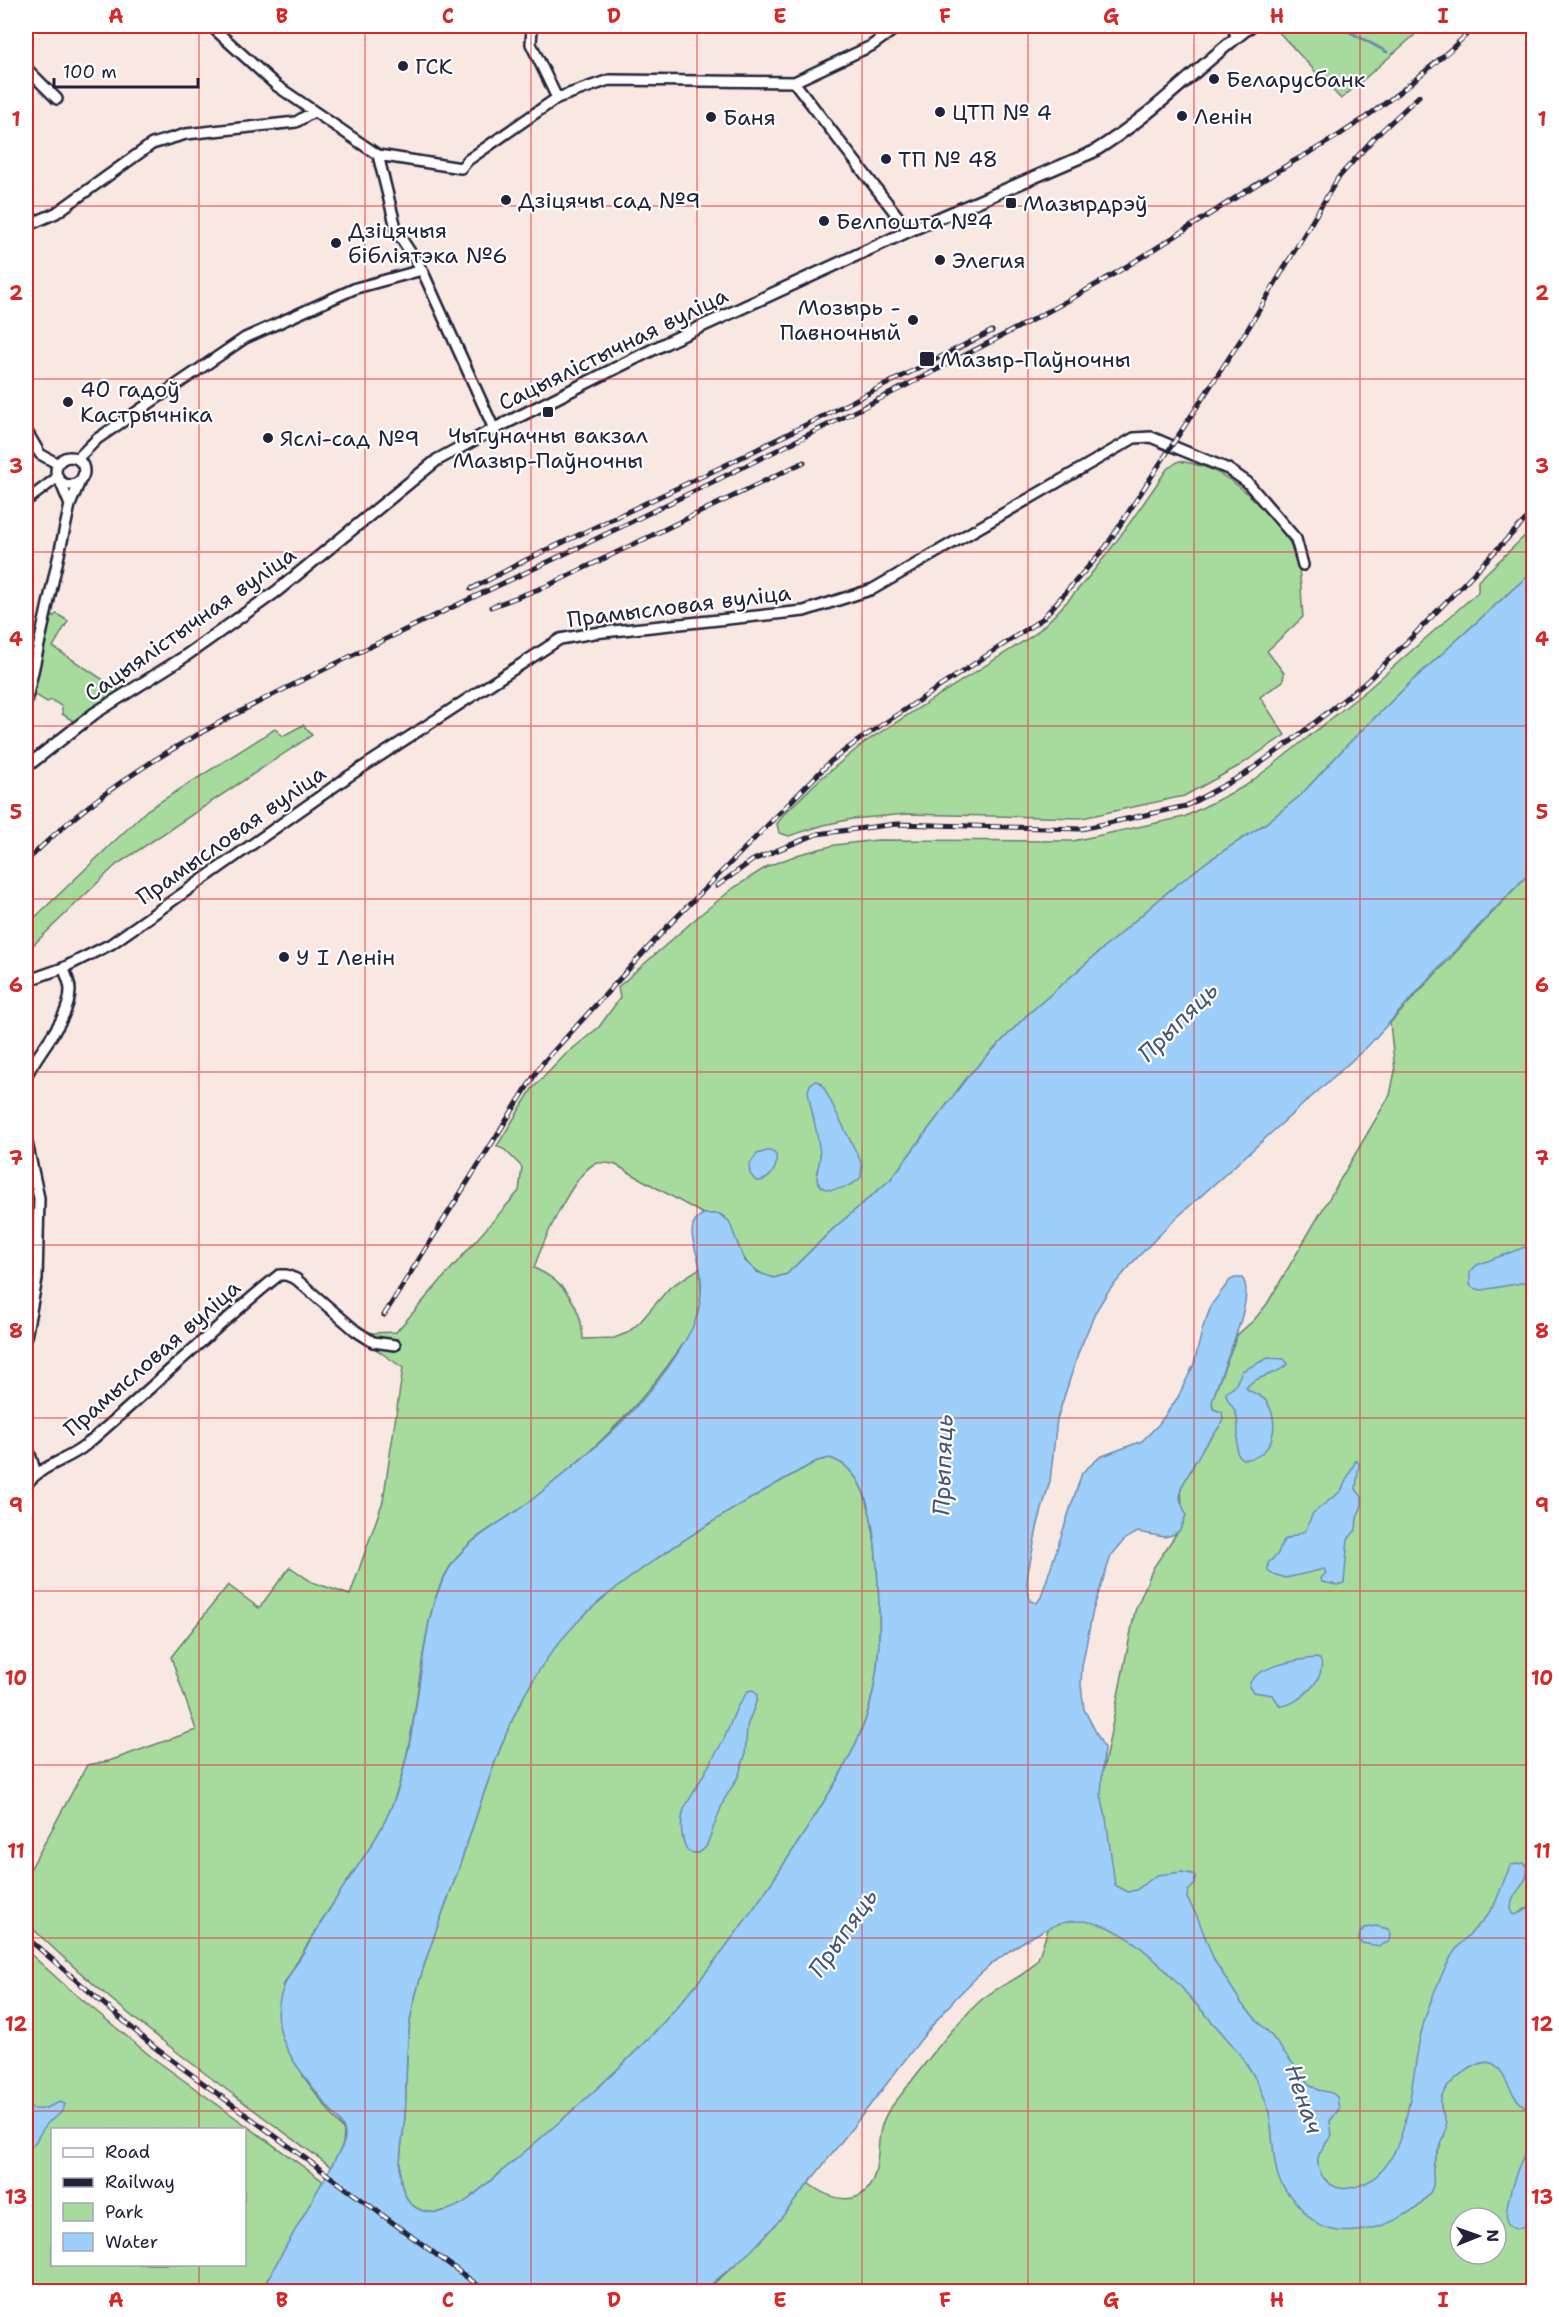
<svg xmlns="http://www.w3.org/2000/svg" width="1559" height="2317" font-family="'Shantell Sans',sans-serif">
	<rect width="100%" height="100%" fill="#f9e8e2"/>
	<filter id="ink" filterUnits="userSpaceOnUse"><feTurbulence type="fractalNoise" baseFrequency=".0167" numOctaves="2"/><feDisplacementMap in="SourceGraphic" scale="12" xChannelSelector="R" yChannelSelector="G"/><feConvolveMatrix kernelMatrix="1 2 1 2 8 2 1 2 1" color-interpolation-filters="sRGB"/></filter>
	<g filter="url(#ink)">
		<path fill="#a7db9d" stroke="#647e6c" stroke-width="1.5" fill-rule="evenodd" d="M1273,26H1425L1341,99Z
			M1179,461C1220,466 1249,491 1274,522C1283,533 1292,543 1296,557C1302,575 1301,598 1303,617L1267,651L1284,673L1283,681L1260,697L1285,735L1239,766L1184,796L1082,818L906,814L852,819L824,825L789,836L779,833L777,824L783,815L819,780L865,742L1035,634C1088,585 1127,528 1167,469Z
			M1533,528V571L1412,681L1348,744L1300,796L1265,824L1208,861L1170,890L1026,1016L969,1075L891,1179L832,1230L787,1274L774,1278L766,1276L750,1267L740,1252L725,1217L719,1214H703L616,1165C609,1163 601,1161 594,1164C572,1176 542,1244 534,1268C564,1281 582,1306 583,1339L614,1338L627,1333L640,1322L670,1287L700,1268C701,1285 702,1302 697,1318C691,1335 679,1350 669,1364C630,1418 579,1463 527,1504C504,1521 477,1533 458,1556C430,1589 427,1634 420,1675C414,1718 408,1762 393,1803C382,1832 364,1857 347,1882C325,1915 303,1951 283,1986L303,2076L344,2131L343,2145L331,2167C226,2089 119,2014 26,1922V1877L87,1765L109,1761L196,1730L171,1657L228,1585L259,1608L290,1567L312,1582L350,1595L383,1501L403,1368L357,1336L358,1328L372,1333L396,1332L519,1191L522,1167L505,1150L497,1146L532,1089L565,1055L599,1027L620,998L618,987L701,914L735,887L768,866L800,854L835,845L877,840L1073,841L1184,817L1245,786L1273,765L1367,690L1478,592V581Z
			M57,614L68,621L53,647L122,692L75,722L62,714V707L52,700L47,702L34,694L50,619Z
			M303,725L312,735L116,865L26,952V926L147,810L275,729L283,736Z
			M1533,869V2291L703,2292C746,2258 775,2226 808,2183C831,2201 865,2210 875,2173C881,2149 875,2132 889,2110C918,2074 945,2034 979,2002C997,1985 1024,1979 1038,1959L1104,1766L1135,1611L1153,1568L1183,1524L1181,1488L1221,1412L1213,1409L1212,1400L1237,1335L1254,1320L1267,1304L1390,1095L1395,1071L1390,1023ZM1460,2218H1496V2254H1460Z
			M830,1458C867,1469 873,1522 876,1555C880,1604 883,1656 870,1705C857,1753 827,1797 801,1838C756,1909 707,1977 649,2038C593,2096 531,2147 469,2199C437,2222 402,2217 400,2172C399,2152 404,2134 405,2114C407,2081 405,2048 411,2016C420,1968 440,1922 456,1876C486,1791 508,1696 571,1628C593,1604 620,1585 646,1566C701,1527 758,1493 817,1461Z
			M26,1950L68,1988L153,2058L323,2181L261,2291H26ZM52,2130H244V2264H52Z"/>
		<path fill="#9dcffa" stroke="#6c8aae" stroke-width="1.5" fill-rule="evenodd" d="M1533,571V869L1447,959L1367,1047L1173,1221L1135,1260L1107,1293L1096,1311L1079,1351L1057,1419L1050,1481L1038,1524L1028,1572L1027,1584L1030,1601L1037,1603L1041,1597L1082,1473L1100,1457L1142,1441L1159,1424L1178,1397L1194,1364L1203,1327L1212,1304L1230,1280L1235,1278H1242C1259,1296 1216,1379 1212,1403L1213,1409L1222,1412L1223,1419L1220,1426L1203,1448L1181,1488L1180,1499L1186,1515L1180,1530L1173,1535L1164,1537L1138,1532L1125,1539L1111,1556L1093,1610L1082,1666L1081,1685L1084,1709L1104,1748L1101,1795L1106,1818L1115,1885L1128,1892L1136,1890L1157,1875L1182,1872L1192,1874L1195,1876V1884L1188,1891L1187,1898L1197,1916L1214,1960L1242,2004L1270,2034L1308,2083L1318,2090L1332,2093L1337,2097L1339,2109L1330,2121L1332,2135C1327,2142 1320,2149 1318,2158C1316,2176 1332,2191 1349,2188C1413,2179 1409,2077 1422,2030C1427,2008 1436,1987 1446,1966C1457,1941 1477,1931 1491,1910C1500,1896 1503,1879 1511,1865L1524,1863L1527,1866C1531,1886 1506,1893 1512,1914L1516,1915L1533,1904V2111C1508,2103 1507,2068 1491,2063C1476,2058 1443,2085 1441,2099C1438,2110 1447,2117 1446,2128C1445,2142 1434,2154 1433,2168C1432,2177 1436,2183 1431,2191C1414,2219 1360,2239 1329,2229C1317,2226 1309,2217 1301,2208C1293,2200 1284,2190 1279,2179C1270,2155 1275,2127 1266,2102C1250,2056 1211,2023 1181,1987C1156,1959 1118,1920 1077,1921C1062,1921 1050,1927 1037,1934C966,1971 923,2038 874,2100C842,2141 810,2182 777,2223L751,2251L703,2291H261L333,2163C337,2154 346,2144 345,2134C344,2124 334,2114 328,2107C297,2066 259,2029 289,1976C306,1948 322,1921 339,1894C362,1859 387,1827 399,1786C411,1747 416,1705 422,1665C427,1632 431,1598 449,1569C468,1537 501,1524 529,1502C590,1454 655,1400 691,1330C702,1309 704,1282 698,1259C696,1250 692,1242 692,1232C692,1224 696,1218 703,1214H719L729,1221L744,1260L757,1272L774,1278L787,1274L832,1230L891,1179L969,1075L1026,1016L1170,890L1208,861L1265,824L1300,796L1348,744L1412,681ZM830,1458C867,1469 873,1522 876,1555C880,1604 883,1656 870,1705C857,1753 827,1797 801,1838C756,1908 707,1977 649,2038C593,2096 530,2147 469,2199C437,2222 402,2217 400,2172C399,2152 404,2134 405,2114C407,2081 405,2048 411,2016C420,1968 440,1922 456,1876C486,1791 508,1696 571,1629C593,1604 620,1585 646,1566C701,1527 758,1493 817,1461Z
			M814,1081L820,1082L824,1088L860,1160L862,1166L861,1177C854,1186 827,1196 819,1184C814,1176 820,1164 820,1156C819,1134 811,1113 808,1091L810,1085Z
			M767,1151H771L776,1155C778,1168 770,1182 756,1181L750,1174L749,1165L757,1154Z
			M1533,1244V1281L1482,1290L1473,1288L1470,1285V1272L1477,1265Z
			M1268,1358L1284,1359L1288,1364C1277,1376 1255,1375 1246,1388C1252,1394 1261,1394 1266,1401C1282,1422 1273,1461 1242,1459L1237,1453C1237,1440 1240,1427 1236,1414C1234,1406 1226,1401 1226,1393L1235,1386L1242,1371Z
			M1356,1460L1359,1464L1356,1489L1362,1497V1505L1357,1518L1356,1530L1348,1539L1344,1583L1337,1585L1322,1582L1321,1578L1326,1573L1324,1569L1286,1578L1270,1573L1268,1570V1563L1277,1555L1284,1540L1305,1531L1313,1513L1341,1491Z
			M1316,1658L1320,1659C1329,1678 1297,1706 1280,1706L1273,1695L1253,1692L1249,1687C1251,1667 1300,1659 1316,1658Z
			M753,1690L757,1694V1700L747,1726L745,1756L738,1777L724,1800L706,1847L699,1853H692L687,1850C680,1836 680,1823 684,1809L724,1739L737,1707L748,1691Z
			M1376,1926L1388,1929L1391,1934L1390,1941L1380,1946L1361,1943L1359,1940L1360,1933L1365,1928Z
			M60,2102L65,2104C63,2114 56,2116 49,2122C39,2131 38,2144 26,2152V2105C38,2114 48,2107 60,2102Z
			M1533,2141V2224L1515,2229L1508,2225C1501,2209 1521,2154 1533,2141Z"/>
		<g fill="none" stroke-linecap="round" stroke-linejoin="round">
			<path stroke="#6c8aae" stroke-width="3" d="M1339,26L1387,52"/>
			<g stroke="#22223b" stroke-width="14">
				<path id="minor" d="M211,26L277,86L378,155L461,168L468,160L557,98L609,80L794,82L871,46L899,26
					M532,26L531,44L557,98
					M1232,26L1237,37
					M26,68L57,99
					M794,82L909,231
					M378,155L397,232L422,270L494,429
					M26,226L56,213L152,144L186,134L296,122L313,112
					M26,430L40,454L58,464
					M56 471a14 14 0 1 1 28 0a14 14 0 1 1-28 0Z
					M77,459L97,439L245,338L356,288L422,270
					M60,481L70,505
					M26,501L58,477
					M26,703L70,505L80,481
					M26,981L63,968L111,944L349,776L560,639L594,633L804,611L873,589L1134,438L1151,437L1172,446L1228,469L1247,482L1296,539L1303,565
					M26,1077C38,1050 70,1020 70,990C70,983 66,974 63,968
					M26,1138L39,1198L37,1279L26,1337
					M26,1442L36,1473
					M26,1485C41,1465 67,1461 86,1445C151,1389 212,1329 279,1275H286L296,1279L356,1331L373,1342L395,1345"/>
			</g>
			<g stroke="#22223b" stroke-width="15">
				<path id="tertiary" d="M26,767L95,713L181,659L277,591L437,460L494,429L670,341L909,231L1093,152C1151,117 1197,67 1251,26"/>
			</g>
			<use href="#minor" stroke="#fff" stroke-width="9"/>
			<use href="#tertiary" stroke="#fff" stroke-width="10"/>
			<g stroke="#22223b" stroke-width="5">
				<path id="rail" d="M471,589L526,560L732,462L992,331
					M491,607L547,586L804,462
					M26,862C109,776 218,721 325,669C431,616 540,567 647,514C785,447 923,379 1058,306C1139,262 1216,209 1294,161C1362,126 1421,78 1476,26
					M717,886L753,860L817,834L896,824L1081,829L1186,806L1245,774L1290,742L1365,683L1412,637L1534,511
					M384,1315L541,1065L668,926L831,761L859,740L1042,619L1105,548L1249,327L1338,178L1375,137L1419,96
					M26,1937L154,2047L487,2292"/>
			</g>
			<use href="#rail" stroke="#fff" stroke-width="3" stroke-dasharray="9" stroke-linecap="butt"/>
		</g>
	</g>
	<path fill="none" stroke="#d62828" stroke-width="1.5" stroke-opacity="0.55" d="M199,26V2130M365,26V2292M531,26V2292M697,26V2292M862,26V2292M1028,26V2292M1194,26V2292M1360,26V2292M26,206H1534M26,379H1534M26,552H1534M26,726H1534M26,899H1534M26,1072H1534M26,1245H1534M26,1418H1534M26,1591H1534M26,1765H1534M26,1938H1534M26,2111H1534M199,2264V2292"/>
	<g fill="#22223b" stroke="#fff" stroke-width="2">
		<circle cx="403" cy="66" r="6"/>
		<circle cx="1214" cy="79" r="6"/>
		<circle cx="940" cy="112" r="6"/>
		<circle cx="1182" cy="116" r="6"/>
		<circle cx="711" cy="117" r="6"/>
		<circle cx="886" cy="159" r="6"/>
		<circle cx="506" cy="200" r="6"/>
		<rect x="1005" y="197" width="12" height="12" rx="3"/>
		<circle cx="824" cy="221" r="6"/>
		<circle cx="336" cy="243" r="6"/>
		<circle cx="940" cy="260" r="6"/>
		<circle cx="913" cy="320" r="6"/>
		<rect x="919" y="351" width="16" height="16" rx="3"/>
		<circle cx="68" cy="402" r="6"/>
		<rect x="542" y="406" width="12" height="12" rx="3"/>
		<circle cx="268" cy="438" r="6"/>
		<circle cx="284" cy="957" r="6"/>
	</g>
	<g text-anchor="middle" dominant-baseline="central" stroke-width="4.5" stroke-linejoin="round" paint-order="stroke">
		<g font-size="22" fill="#22223b" stroke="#fff" text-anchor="start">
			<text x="415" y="66">ГСК</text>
			<text x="1226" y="79">Беларусбанк</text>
			<text x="952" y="112">ЦТП № 4</text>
			<text x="1194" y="116">Ленін</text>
			<text x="723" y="117">Баня</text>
			<text x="898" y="159">ТП № 48</text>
			<text x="518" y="200">Дзіцячы сад №9</text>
			<text x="1023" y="203">Мазырдрэў</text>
			<text x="836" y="221">Белпошта №4</text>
			<text x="348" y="230">Дзіцячыя<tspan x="348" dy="25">бібліятэка №6</tspan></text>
			<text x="952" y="260">Элегия</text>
			<text x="901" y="307" text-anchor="end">Мозырь -<tspan x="901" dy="25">Павночный</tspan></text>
			<text x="940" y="359">Мазыр-Паўночны</text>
			<text x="80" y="389">40 гадоў<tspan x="80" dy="25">Кастрычніка</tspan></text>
			<text x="548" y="435" text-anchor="middle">Чыгуначны вакзал<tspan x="548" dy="25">Мазыр-Паўночны</tspan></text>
			<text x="280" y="438">Яслі-сад №9</text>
			<text x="296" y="957">У І Ленін</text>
		</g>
		<g font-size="22" fill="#22223b" stroke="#fff">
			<text transform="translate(613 349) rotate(-26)">Сацыялістычная вуліца</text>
			<text transform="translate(679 606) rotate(-7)">Прамысловая вуліца</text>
			<text transform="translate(190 624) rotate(-35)">Сацыялістычная вуліца</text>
			<text transform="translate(231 835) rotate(-35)">Прамысловая вуліца</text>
			<text transform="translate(152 1358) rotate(-41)">Прамысловая вуліца</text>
		</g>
		<g font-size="24" font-style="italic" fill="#475674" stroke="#fff">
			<text transform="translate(1178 1022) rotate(-45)">Прыпяць</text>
			<text transform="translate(943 1465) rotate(-88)">Прыпяць</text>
			<text transform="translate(843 1933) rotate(-55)">Прыпяць</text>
			<text transform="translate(1304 2099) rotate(71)">Ненач</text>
		</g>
	</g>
	<rect width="1559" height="2317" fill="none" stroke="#fff" stroke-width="66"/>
	<rect x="51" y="2128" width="195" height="138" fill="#ffffff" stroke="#a7a7b1" stroke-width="1.5"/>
	<rect x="63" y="2148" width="30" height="9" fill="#ffffff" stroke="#a7a7b1" stroke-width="1.5"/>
	<text x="105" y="2158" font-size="18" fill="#22223b">Road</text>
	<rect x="63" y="2178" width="30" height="9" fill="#22223b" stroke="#a7a7b1" stroke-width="1.5"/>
	<text x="105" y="2188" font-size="18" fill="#22223b">Railway</text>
	<rect x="63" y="2203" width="30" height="18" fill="#a7db9d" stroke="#a7a7b1" stroke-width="1.5"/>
	<text x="105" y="2218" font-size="18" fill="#22223b">Park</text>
	<rect x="63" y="2233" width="30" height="18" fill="#9dcffa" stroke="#a7a7b1" stroke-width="1.5"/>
	<text x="105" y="2248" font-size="18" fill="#22223b">Water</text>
	<g transform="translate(1478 2236) rotate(89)"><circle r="28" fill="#ffffff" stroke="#a7a7b1" stroke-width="1.5"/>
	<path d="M0-4.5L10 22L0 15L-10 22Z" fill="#22223b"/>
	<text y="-9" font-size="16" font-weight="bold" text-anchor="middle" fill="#22223b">N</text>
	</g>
	<path d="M54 78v9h144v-9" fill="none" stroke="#22223b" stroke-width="3"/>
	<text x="63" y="78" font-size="18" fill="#22223b" stroke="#ffffff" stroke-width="4.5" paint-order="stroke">100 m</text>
	<rect x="33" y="33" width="1493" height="2251" fill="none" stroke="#d62828" stroke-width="2"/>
	<g font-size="20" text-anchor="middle" font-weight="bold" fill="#d62828">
		<text x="116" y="23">A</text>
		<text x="282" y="23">B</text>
		<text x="448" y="23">C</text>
		<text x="614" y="23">D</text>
		<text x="780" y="23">E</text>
		<text x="945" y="23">F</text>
		<text x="1111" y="23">G</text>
		<text x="1277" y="23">H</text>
		<text x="1443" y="23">I</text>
		<text x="16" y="126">1</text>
		<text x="1542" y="126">1</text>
		<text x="16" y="300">2</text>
		<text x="1542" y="300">2</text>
		<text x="16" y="473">3</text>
		<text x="1542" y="473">3</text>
		<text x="16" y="646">4</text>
		<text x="1542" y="646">4</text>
		<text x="16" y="819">5</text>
		<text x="1542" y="819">5</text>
		<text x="16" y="992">6</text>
		<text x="1542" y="992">6</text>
		<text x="16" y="1165">7</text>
		<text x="1542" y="1165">7</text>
		<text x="16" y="1338">8</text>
		<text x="1542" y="1338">8</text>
		<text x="16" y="1512">9</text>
		<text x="1542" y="1512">9</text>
		<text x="16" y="1685">10</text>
		<text x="1542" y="1685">10</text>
		<text x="16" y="1858">11</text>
		<text x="1542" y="1858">11</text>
		<text x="16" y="2031">12</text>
		<text x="1542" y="2031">12</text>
		<text x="16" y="2204">13</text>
		<text x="1542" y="2204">13</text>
		<text x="116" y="2307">A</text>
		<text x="282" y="2307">B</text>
		<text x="448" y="2307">C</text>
		<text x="614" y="2307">D</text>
		<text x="780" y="2307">E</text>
		<text x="945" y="2307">F</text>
		<text x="1111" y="2307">G</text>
		<text x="1277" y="2307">H</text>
		<text x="1443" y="2307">I</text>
	</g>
</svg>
